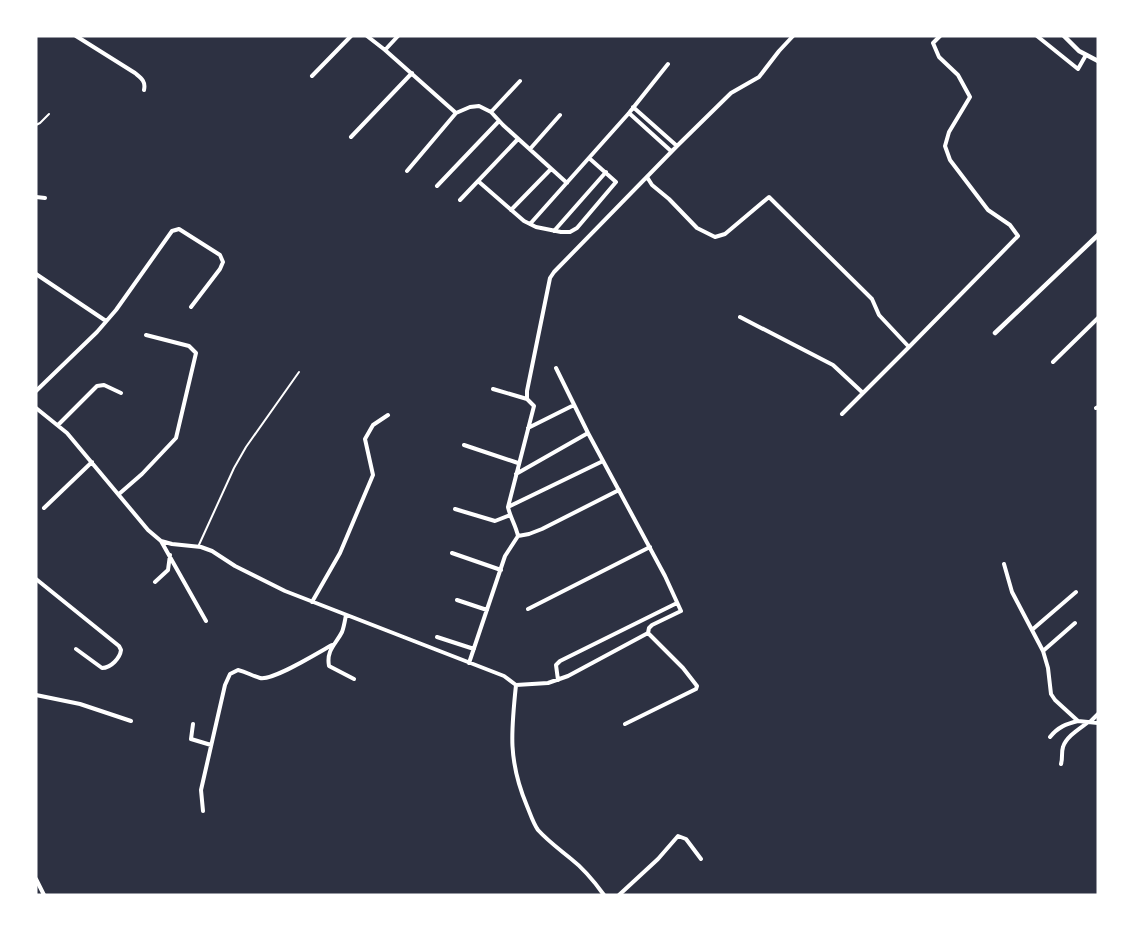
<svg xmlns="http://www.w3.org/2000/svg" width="1134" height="931" font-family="'Work Sans',sans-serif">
	<rect width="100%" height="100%" fill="#2d3142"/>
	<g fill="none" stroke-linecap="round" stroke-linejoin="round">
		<path stroke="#fff" stroke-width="2" d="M36,125L40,123L49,114
			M198,547L234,468L246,447L299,372"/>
		<path stroke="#fff" stroke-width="4" d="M76,36L135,73C141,78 146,81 144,90
			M367,36L385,50L456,113
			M1037,36L1078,69L1086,55
			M385,50L398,36
			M312,76L351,36
			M633,107L677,146
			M491,112L520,81
			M629,113L671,151
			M351,137L412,73
			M530,149L560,115
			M407,171L456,113L470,107L479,106L491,112L503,125L567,183
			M647,177L652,185L669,199L697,228L715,237L725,234L769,197L872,299L879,315L909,347L842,414
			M478,181L524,221L536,227L561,232H570L577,228L616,182L589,158
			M437,186L499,121
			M36,197L45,198
			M460,200L518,139
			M511,210L551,169
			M530,224L629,113L668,64
			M554,231L606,172
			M36,274L106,321
			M740,317L833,365L863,393
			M909,347L1018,236L1010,225L988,210L950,160L945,146L949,132L970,97L958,75L939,57L933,43L940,36
			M1053,362L1098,318
			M556,368L588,433
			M493,389L527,399
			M36,391L97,332L116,310L172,231L179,229L220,255L223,262L220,269L191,307
			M36,408L67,433L148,530L161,541L172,544L201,547L212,551L235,566L285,591L504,676L516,685L548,683L568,676L648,633L649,628L652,625L681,611L665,576L588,433L516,474
			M1096,408L1098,407
			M58,425L97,386L104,385L121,393
			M528,428L574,405
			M464,445L518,463
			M119,494L142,474L176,438L196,353L189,346L146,335
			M508,507L603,461
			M44,508L92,462
			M455,509L495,521L510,515
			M518,536L529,534L542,529L619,490
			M161,541L206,621
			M452,553L501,570
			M1004,564L1012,592L1043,651L1048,668L1051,694L1055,700L1078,721L1098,723
			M36,579L119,646L121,650C120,658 111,668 102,668L76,649
			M155,582L168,570L170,555
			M457,600L487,610
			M312,602L340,553L373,475L365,439L373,425L388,415
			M528,609L650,547
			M346,615C345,620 344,627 342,632C336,644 326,650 329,666L354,679
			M1033,629L1076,592
			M437,637L474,649
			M1043,651L1075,623
			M469,663L505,556L518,536C516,526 510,517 508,507L534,406L527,399V391L550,278L554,272L677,146L731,93L759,77L779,51L793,36
			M558,680L556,665L560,661L677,603
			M516,685C511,732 508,761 527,806C530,813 533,823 538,830C548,841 559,849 570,858C583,868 594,881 604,895
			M36,695L80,704L131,721
			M1090,722L1098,714
			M193,724L191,739L211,745
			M625,724L696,689L697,686L683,668L648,633
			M1050,737C1058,727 1066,724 1078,721
			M1061,764C1063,758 1061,753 1063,747C1066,737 1079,729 1087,723
			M203,811L201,790L225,685L230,674L238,670C247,672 252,676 260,678C273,681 319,652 332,645
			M36,879L44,895
			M619,895L658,859L678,836L686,839L701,859"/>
		<path stroke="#fff" stroke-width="4.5" d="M1064,36L1079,51L1098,61
			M995,333L1098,235"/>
	</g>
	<rect width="1134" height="931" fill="none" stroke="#ffffff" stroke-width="75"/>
</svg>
